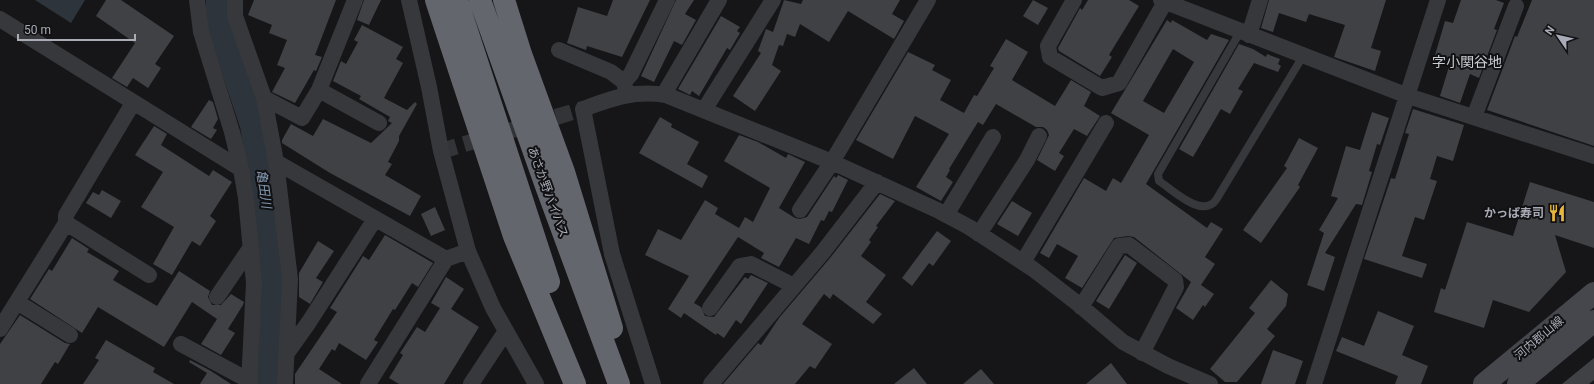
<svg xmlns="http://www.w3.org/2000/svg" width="1594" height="384" font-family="Roboto,'Noto Sans JP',sans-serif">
	<rect width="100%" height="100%" fill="#161618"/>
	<path fill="#2d343b" d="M35,0H85L71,23Z"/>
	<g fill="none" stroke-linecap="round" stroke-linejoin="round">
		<path stroke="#2d343b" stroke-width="28" d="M220,0L219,20L254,125L269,225L273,266L274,315L269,384"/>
	</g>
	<path fill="#404145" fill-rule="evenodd" d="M106,0H121L174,36L155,64L161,68L148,88L133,78L127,87L112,78L135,43L96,16Z
		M254,0H336L315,55L322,57L316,71L314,70L295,103L272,92L285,68L277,65L287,40L269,33L272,25L248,15Z
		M364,0H381L369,25L357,20Z
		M613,0H650L622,57L587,46L586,50L567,43L578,7L607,16Z
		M676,0H694L685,14L696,20L682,45L674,41L654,82L641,76Z
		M784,0L801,4L803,0H900L892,14L904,21L894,39L848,11L829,42L800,24L795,37L787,34L783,46L779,45L772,65L781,71L755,111L733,96L761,53L758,51L766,29L773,32Z
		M1033,0L1048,8L1038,25L1023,16Z
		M1088,0H1129L1139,6L1109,55L1112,57L1100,76L1059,51L1058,48L1080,8L1082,10Z
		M1269,0H1386L1371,48L1381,51L1375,71L1334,57L1345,25L1309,14L1306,22L1279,13L1273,32L1261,28Z
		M1461,0H1496L1504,3L1494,29L1497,30L1479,78L1470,74L1460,103L1440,96L1451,60L1435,55L1445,21L1453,23Z
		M1532,0H1594V146L1487,110L1515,36L1517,37Z
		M721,16L740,27L737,31L740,33L730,50L727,48L699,96L692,91L690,95L678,89Z
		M1167,20L1171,23L1172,20L1207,40L1211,34L1229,40L1146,184L1207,228L1211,222L1223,229L1205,257L1215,264L1201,285L1214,294L1205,307L1203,305L1193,320L1176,308L1191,282L1134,237L1128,236L1114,238L1082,288L1065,278L1078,256L1057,244L1049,258L1040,253L1084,178L1106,191L1113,178L1121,183L1149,135L1111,113ZM1173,49L1194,62L1164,113L1143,101Z
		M362,25L403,47L396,59L403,63L384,98L407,110L415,102L417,104L399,136V141L388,162L392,164L385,175L421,196L410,216L330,173L282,143V140L291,124L313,136L323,119L371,143L392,123L388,121L390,117L359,99L361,96L333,81L341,61L346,64L358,42L354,40Z
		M1006,39L1028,52L1012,80L1055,106L1071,80L1091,92L1084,106L1100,116L1087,136L1074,129L1059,153L1064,156L1055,171L1037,160L1049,135L1047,130L1043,127H1036L996,104L983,125L978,122L949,169L950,170L946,177L953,182L941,201L916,187L949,134L915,116L893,159L856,140L908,52L935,65L932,70L951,80L940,100L964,113L974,95L977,96L994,68L990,66Z
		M1239,44L1253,49L1266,57L1267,54L1280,59L1278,64L1281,66L1278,72L1254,63L1238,89L1243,91L1230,114L1221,109L1193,157L1179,149Z
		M209,100L213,102L218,119L213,128L217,130L211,139L191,127Z
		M1413,109L1464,125L1453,161L1437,156L1430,179L1437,181L1424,220L1415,217L1402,256L1427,264L1422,278L1364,259L1391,178L1395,179L1409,134L1405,133Z
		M1372,112L1389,118L1380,145L1377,144L1369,171L1372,172L1362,205L1356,204L1325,253L1335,257L1324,291L1307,285L1324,233L1319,230L1338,198L1331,196L1346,146L1360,150Z
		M660,117L672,124L671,127L699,142L687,164L708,176L702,188L639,153Z
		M154,126L167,134L161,145L209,176L213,170L232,182L210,216L216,221L200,246L192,241L172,275L153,264L174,227L141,207L163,172L135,155Z
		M739,135L758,142L786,158L788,154L805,162L779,208L795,218L800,219L807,217L834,176L836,178L838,175L848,180L832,212L829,211L824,221L821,220L809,244L796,238L779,267L761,258L764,253L738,237L694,303L701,307L705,316L714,317L745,277L748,279L751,275L768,283L741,324L736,320L724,338L717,333L716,335L684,313L681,318L668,309L689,276L645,255L658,229L681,240L705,200L718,208L715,214L739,228L745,217L753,222L770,188L724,161Z
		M1299,138L1318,148L1298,185L1300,187L1261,243L1243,230L1287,168L1284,166Z
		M1530,182L1594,202V248L1555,235L1566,272L1529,312L1493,300L1484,328L1434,312L1441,288L1445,290L1467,222L1513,236Z
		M102,190L121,201L111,218L86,203L93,192L99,195Z
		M880,194L895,201L876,226L878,227L869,240L871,242L861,256L886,275L866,302L882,314L873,324L833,294L830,299L824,294L802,324L832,344L815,369L810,366L795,384H723L758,343L761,345L779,318L830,258Z
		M1012,201L1032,213L1018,236L997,224Z
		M435,207L445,230L431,236L421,214Z
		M937,231L951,241L933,266L929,263L912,286L902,278Z
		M385,235L433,263L418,287L412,283L395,310L393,309L374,340L378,342L366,360L339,343L335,351L332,349L319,369L342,384H295V374L337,312L330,308L363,256L369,260Z
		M72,238L89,249L87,252L119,271L113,280L157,306L179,271L210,291L208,297L212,305H221L231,294L244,302L243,305L228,329L235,333L221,355L201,344L217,319L192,302L164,347L98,307L82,333L30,299L49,269L52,271Z
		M318,241L334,251L316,278L323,282L310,304L299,297V273Z
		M1125,255L1137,263L1109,309L1096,301Z
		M446,277L464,289L451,309L479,327L444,384H399L389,378L403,355L400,353L417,327L425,332L440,308L431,303Z
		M1271,280L1288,294L1286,306L1267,329L1275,336L1237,382H1225L1210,369L1255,313L1249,308Z
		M1378,311L1414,326L1402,355L1428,366L1421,384H1395L1398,376L1336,351L1342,337L1364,346Z
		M20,315L65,343L70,344L58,364L55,362L41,384H0V344Z
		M106,340L155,368L153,372L174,384H83L99,360L95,358Z
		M1273,350L1303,361L1295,384H1261Z
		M1594,358V380L1589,384H1562Z
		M190,360L211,371L231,384H200L207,373L189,362Z
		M1111,363L1127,384H1086Z
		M914,368L927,384H894Z
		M981,369L994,384H963Z"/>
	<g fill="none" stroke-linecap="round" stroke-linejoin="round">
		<path stroke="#333438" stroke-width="16" stroke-dasharray="16 8" stroke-linecap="butt" d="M441,151L583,109"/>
		<path stroke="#37383c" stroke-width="8" d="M1240,32L1158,174L1159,181C1173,190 1202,219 1216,200L1303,56"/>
		<path stroke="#37383c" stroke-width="16" d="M197,0L201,32L232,132L241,169L246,198L254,283L249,384
			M235,0V16L264,98L276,162L290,279L285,384
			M409,0L429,87L441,151L468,251L493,308L536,384
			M1074,0L1048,46L1050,57L1102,88L1119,83L1165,2
			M1161,0L1408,96L1594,156
			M0,19L241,169
			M1249,35L1260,0
			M559,50L611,72L624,82L626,91
			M624,82L631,74L667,0
			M319,90L379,123
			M664,94L719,0
			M264,98L302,118L319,90L355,0
			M704,110L773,0
			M1474,117L1516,6
			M276,162L446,259L468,251
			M800,210L832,162L928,0
			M946,215L993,137
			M66,223L149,275
			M979,234L1027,160L1039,136
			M1023,262L1106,123
			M217,297L251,247
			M17,302L70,335
			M1081,307L1119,246L1129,245L1175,280L1176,287L1142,353
			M710,308L740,266L751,264L794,286
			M0,329L66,223V215L133,103
			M181,344L250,381
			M287,353L309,322L375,219
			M368,384L446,259
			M471,384L506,331
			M653,384L612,254L583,109C613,98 634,90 666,95L832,162L937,210L969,227L1033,269L1077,303L1123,342L1168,366L1210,384
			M711,384L823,252L877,182
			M1314,384L1438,0"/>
		<path stroke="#45474c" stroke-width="22" d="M1484,384L1594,293
			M1518,384L1594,321"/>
		<path stroke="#63666d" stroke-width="22" d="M436,0L514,236L575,384
			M457,0L549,282
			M480,0L546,186L619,384
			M504,0L521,54L564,172L612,328"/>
	</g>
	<defs>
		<g id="restaurant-bare" transform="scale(1.38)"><path d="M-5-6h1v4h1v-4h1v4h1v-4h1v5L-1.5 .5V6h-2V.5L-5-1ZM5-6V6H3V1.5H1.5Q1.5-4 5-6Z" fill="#e7b63f" stroke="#111113" stroke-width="2.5" paint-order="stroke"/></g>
	</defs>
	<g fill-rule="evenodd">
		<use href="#restaurant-bare" x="1557" y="213"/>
	</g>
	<g text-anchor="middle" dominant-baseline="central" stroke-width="4" stroke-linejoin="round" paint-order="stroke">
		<g font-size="12" fill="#a9acb7" stroke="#111113">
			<text transform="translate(548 192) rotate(70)">あさか野バイパス</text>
			<text transform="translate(1539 338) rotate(-40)">河内郡山線</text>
		</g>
		<g font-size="12" font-weight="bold" fill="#a9acb7" stroke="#111113" text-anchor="end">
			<text x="1544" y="213">かっぱ寿司</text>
		</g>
		<g font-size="13" font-style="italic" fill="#8298b0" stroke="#111113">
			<text transform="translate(264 189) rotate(82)">亀田川</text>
		</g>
		<g font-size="14" fill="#c9ccd3" stroke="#111113">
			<text x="1467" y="62">字小関谷地</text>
		</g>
	</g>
	<g transform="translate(1558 36) rotate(304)" stroke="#111113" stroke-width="3" paint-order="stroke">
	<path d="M0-3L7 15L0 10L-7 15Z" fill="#a9acb7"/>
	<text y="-6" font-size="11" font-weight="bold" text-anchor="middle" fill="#a9acb7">N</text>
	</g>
	<path d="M18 34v6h117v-6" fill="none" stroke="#a9acb7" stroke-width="2"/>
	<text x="24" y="34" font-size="12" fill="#a9acb7" stroke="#111113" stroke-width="3" paint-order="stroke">50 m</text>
</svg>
